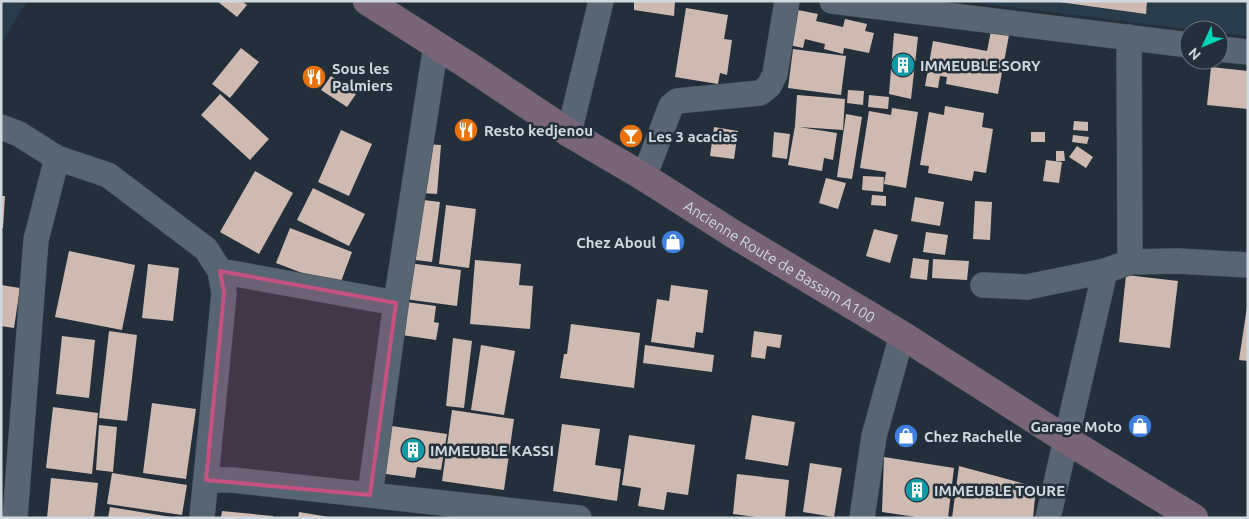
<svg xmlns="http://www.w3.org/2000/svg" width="1249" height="519" font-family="Ubuntu,sans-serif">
	<rect width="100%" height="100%" fill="#23303b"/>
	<path fill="#293c4b" d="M1,1H27L1,44Z
		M962,1H1248V36L1219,33V30H1195Z"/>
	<path fill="#cfbab1" d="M217,1H242L247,5L237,17Z
		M634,1H675L674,16L634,10Z
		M1052,1H1147L1146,14Z
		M686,8L728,15L724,39L732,40L727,75L720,73L718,84L675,77Z
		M798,10L818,14L816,21L843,27L845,19L867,24L865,31L874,33L869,53L844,48L843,54L824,49L825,44L805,39L803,48L785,44Z
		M991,31L1009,35L998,94L946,84L947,77L940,76L938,88L925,86L933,41L987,51Z
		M894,33L918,37L911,99L889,94Z
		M241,48L259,62L230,98L212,84Z
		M793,49L846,56L841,95L788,88Z
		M1211,67L1248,71V109L1207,105Z
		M331,76L356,94L347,107L321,90Z
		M848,90L864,91L863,105L847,103Z
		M220,94L269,139L250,160L201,115Z
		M797,95L845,99L843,130L799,127L837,133L833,160L824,158L822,171L788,165L795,126Z
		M869,95L889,97L888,109L868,107Z
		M945,106L984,113L982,127L993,129L986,173L974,171L972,181L928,173L929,166L920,165L929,112L944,115Z
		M892,108L918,112L906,188L884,184L886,172L860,168L869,111L891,115Z
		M846,114L862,117L852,179L837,177Z
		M1074,121L1088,122V131L1073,130Z
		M714,127L738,131L734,159L710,156Z
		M341,130L372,144L349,196L318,182Z
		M774,132L790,134L787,159L772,157Z
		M1031,132H1045V142H1031Z
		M1073,135L1089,137L1087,144L1072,142Z
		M425,144L441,145L437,194L421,193Z
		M1077,146L1093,157L1086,168L1069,157Z
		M1056,151H1064L1065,161H1056Z
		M1046,160L1062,162L1059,183L1043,181Z
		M255,171L293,193L259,254L220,232Z
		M863,176L884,177L883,192L862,190Z
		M826,178L846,183L838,209L819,203Z
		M313,188L365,214L349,246L297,220Z
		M872,195L886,196V206L871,205Z
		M1,196H5L3,228H1Z
		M915,197L944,202L940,226L911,221Z
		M415,199L440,202L432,262L407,259Z
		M975,201L992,202L990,240L973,239Z
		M446,205L476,209L469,268L439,264Z
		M290,228L352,252L339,287L276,263Z
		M874,229L898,235L890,263L866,256Z
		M926,232L948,235L945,255L923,252Z
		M69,251L135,265L122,330L55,317Z
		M913,258L929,260L927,280L910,278Z
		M933,259L969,261L967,280L932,278Z
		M475,260L521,264L519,285L533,286L530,329L470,324Z
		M409,263L461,270L457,306L404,299Z
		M148,264L179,268L173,321L142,318Z
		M1126,275L1178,281L1170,348L1119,342Z
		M1,285L20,288L14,328L1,326Z
		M671,285L708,290L703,333L696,332L694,348L651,342L657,299L669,301Z
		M399,301L436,306L434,322L439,323L436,340L395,334Z
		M1247,307H1248V361L1239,360Z
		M571,324L640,333L634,388L560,378L564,354H567Z
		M109,331L137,335L127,421L99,418Z
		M754,331L782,335L780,348L767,346L765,359L751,357Z
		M62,336L95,340L89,398L56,394Z
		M453,338L472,341L464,408L446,406Z
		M481,345L515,351L504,415L471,410Z
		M645,345L714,355L712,372L643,363Z
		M152,403L196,409L186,479L143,473Z
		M53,407L98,413L92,474L46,468Z
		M452,410L514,419L504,490L442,481Z
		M752,415L795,422L788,466L745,459Z
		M562,424L600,429L595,465L621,469L617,501L553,491Z
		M99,425L117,427L113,472L96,470Z
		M385,425L447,434L441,470L417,467L415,478L379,473Z
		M629,435L695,445L688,495L667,492L664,510L638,506L641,488L622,485Z
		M884,457L954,468L948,518H923L882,512Z
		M810,463L842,468L834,517L803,512Z
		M959,466L1036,487L1033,518H952Z
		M112,473L187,485L182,515L107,504Z
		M737,474L789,480L785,518H764L733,514Z
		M51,478L98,483L94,518H47Z
		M110,507L171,517V518H108Z
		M222,511L273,516V518H221Z
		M299,512L329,517V518H298Z"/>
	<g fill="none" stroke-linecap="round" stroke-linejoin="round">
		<g stroke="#424e57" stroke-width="26">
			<path id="street" d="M832,1L1189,45
				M1129,37L1130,262
				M1219,49L1248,52
				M1,127L19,134L57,158L108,175L206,249L220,271L224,293L202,518
				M569,133L601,1
				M644,177L671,106L677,101L760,93L769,86L775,74L787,1
				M220,271L396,303
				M983,285L1027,287L1105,271
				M206,480H232L579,518
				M370,495L396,303L436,45
				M15,518L36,240L57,158
				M862,518L874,436L902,335
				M1048,518L1105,271L1130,262L1178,261L1248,265"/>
		</g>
		<g stroke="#424e57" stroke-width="29">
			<g id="secondary">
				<path id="s1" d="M367,1L469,66L569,133L644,177L735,235L902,335L1065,439L1194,518"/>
			</g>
		</g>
		<use href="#street" stroke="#576672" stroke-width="25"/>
		<use href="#secondary" stroke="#7a6578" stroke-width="28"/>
	</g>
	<path fill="#c65283" fill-opacity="0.2" stroke="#c65283" stroke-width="4" stroke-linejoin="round" d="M220,271L396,303L370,495L206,480L224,293Z"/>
	<defs>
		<g id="building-disc" transform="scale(1.25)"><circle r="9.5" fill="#0f9aa8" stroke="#23303b"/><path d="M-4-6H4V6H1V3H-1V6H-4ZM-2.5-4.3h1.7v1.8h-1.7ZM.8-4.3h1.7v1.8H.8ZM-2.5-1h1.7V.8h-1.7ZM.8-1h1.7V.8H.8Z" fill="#fff"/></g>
		<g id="restaurant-disc" transform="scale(1.25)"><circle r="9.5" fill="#e8710a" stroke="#23303b"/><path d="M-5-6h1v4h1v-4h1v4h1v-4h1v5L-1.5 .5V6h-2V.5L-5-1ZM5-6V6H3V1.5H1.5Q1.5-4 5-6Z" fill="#fff"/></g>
		<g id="bar-disc" transform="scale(1.25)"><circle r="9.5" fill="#e8710a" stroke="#23303b"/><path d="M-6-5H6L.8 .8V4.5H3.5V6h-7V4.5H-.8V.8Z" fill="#fff"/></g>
		<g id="shop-disc" transform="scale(1.25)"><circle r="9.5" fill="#3f7fe0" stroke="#23303b"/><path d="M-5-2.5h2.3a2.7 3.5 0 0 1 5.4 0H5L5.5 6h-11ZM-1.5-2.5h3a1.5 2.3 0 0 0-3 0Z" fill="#fff"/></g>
	</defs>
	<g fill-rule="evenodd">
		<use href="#building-disc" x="903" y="65"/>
		<use href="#restaurant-disc" x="314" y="77"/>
		<use href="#restaurant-disc" x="466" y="130"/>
		<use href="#bar-disc" x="631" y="136"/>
		<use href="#shop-disc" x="673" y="242"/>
		<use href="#shop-disc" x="1140" y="426"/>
		<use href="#shop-disc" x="906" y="436"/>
		<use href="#building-disc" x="413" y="450"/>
		<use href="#building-disc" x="917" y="490"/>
	</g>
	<g text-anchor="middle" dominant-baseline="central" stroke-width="5" stroke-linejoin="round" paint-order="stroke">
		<g font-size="15" font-weight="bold" fill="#d0d9e0" stroke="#23303b" text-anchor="start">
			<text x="920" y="65">IMMEUBLE SORY</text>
			<text x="332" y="68">Sous les<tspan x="332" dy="17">Palmiers</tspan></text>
			<text x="484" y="130">Resto kedjenou</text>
			<text x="648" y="136">Les 3 acacias</text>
			<text x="656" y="242" text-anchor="end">Chez Aboul</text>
			<text x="1122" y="426" text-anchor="end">Garage Moto</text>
			<text x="924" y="436">Chez Rachelle</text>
			<text x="430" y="450">IMMEUBLE KASSI</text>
			<text x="934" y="490">IMMEUBLE TOURE</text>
		</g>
		<g font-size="15" fill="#d0d9e0" stroke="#23303b">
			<text stroke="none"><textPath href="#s1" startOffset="488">Ancienne Route de Bassam A100</textPath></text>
		</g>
	</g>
	<rect width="1249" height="519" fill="none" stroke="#d0d9e0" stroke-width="5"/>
	<g transform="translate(1204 45) rotate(226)"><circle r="24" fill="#23303b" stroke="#68747d"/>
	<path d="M0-4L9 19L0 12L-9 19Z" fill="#00d5b7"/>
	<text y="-8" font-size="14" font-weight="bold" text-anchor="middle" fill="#d0d9e0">N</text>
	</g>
</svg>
